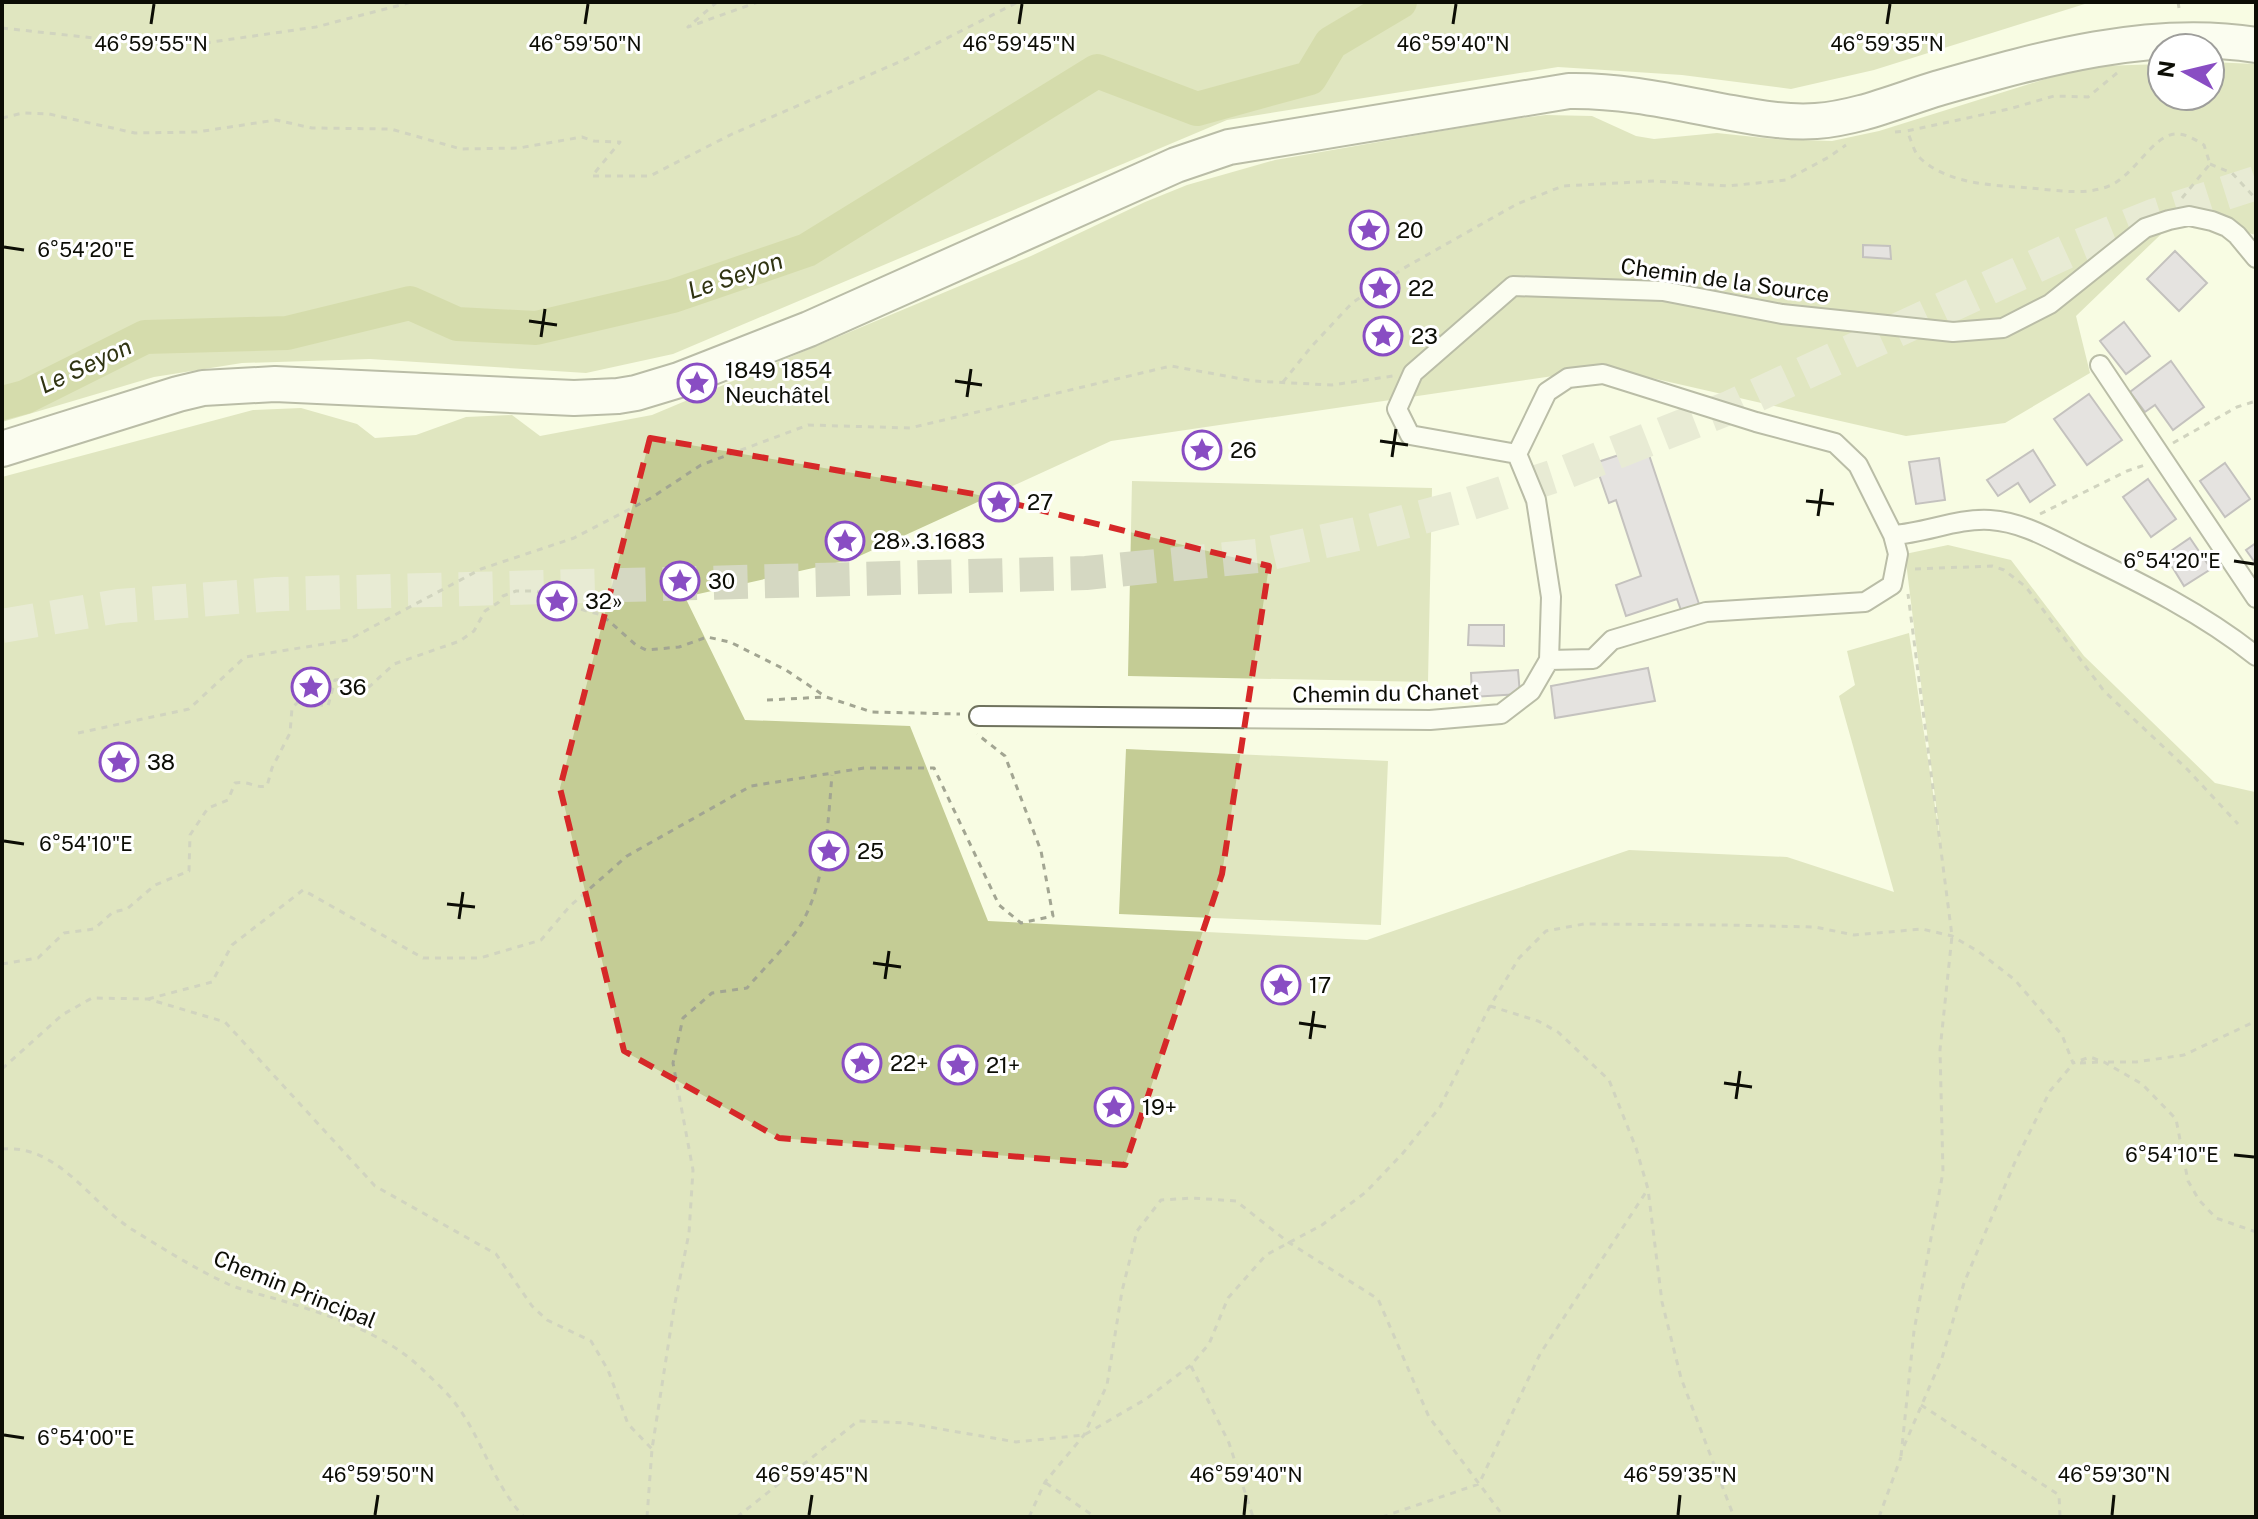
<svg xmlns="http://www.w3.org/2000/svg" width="2258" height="1519" font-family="'Public Sans',sans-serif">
	<rect width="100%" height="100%" fill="#f8fce3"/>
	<path fill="#c4cc95" d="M2,2H2091L1874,70L1791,89L1682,75L1558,67L1227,120L673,354L586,373L370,359L242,363L154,377L2,422Z
		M2210,62L2256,64V235L2181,215L2076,316L2090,373L2005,423L1906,436L1608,368L1111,441L853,559L685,597L745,720L910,726L988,921L1367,940L1629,850L1787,857L1894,892L1839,696L1855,685L1847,651L1909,633L1941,846L1905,554L1948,545L2011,560L2084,656L2215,783L2255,792L2256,795V1517H2V477L253,410L301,408L357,424L375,438L416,435L466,417L512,415L540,436L652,415L1031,256L1145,202L1187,185L1275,160L1505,120L1546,115L1592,116L1636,136L1654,139L1717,133L1774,139L1832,141L1879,131L2058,75L2102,66L2162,64V96H2210Z
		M1132,481L1432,488L1428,682L1128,676Z
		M1126,749L1388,761L1381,925L1119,914Z"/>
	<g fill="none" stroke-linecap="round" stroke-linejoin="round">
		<path stroke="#acb769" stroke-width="34" d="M2,403L25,397L145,337L287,333L410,303L457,324L536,328L673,296L807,250L1097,71L1197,109L1310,78L1331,43L1400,2"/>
	</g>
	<path fill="#cfc5dc" stroke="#857c91" stroke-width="2" d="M1863,245L1890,246L1891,259L1863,257Z
		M2175,251L2207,283L2179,311L2147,279Z
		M2124,322L2150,356L2126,374L2100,341Z
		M2171,361L2204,407L2173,430L2155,405L2145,412L2130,392Z
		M2089,394L2122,440L2087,465L2054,419Z
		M1646,446L1700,607L1682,613L1677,599L1626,616L1616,585L1641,576L1616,500L1609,503L1595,463Z
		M2033,450L2055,485L2030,502L2018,483L1998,496L1987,480Z
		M1939,458L1945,500L1916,504L1909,462Z
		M2225,463L2250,499L2225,517L2200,481Z
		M2148,479L2176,519L2151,537L2123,497Z
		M2190,538L2211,569L2184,586L2165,555Z
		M2256,543V564L2246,550Z
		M1469,625H1504V646L1468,645Z
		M1648,668L1655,701L1555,718L1551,686Z
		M1518,670L1520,694L1472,697L1471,673Z"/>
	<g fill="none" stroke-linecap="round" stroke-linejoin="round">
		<path stroke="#d5d8c2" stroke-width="34" stroke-dasharray="34 17" stroke-linecap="butt" d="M2,626L119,606L276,594L1086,573L1257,556L1366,532L1456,508L1558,475L1731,407L2081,245L2153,216L2256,183"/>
		<g stroke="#6f725d" stroke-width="22">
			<path id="street" d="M2100,365L2256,598
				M1517,454L1547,392L1568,378L1603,374L1756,422L1835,443L1858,465L1893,535C1926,533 1957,518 1990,520C2023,522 2052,540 2081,554C2141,583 2204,614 2256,656
				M1549,660L1551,597L1536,500L1517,454L1410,435L1397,409L1413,373L1513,286L1663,291L1782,314L1953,332L2003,328L2050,304L2145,228L2169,220L2189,216L2212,221L2227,227L2237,235L2256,258
				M979,716L1430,720L1501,714L1531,691L1549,660L1593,659L1612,640L1706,612L1865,602L1892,585L1898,554L1893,535"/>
		</g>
		<g stroke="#6f725d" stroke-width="38">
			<path id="highway" d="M2,449L178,394L203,388L275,384L574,398L618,396L636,393L679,380L809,329L1176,165L1229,147L1569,91C1624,90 1678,103 1732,113C1759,118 1788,123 1816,121C1859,118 1899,100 1939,88C2041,59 2150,28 2256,45"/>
		</g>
		<path stroke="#a2a592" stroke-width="3" stroke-dasharray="6 6" stroke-linecap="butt" d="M717,2L688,27L758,2
			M2178,2L2179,8
			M2,28L177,47L316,27L412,2
			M2117,73L2088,97L2054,96L2009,109L1907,131C1911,139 1914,153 1920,158C1949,185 1993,185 2030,188C2056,190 2084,196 2109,186C2134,176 2152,136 2175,134C2185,133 2196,140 2204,145L2210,164L2182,198
			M2,118L23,113L49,114L135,133L197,132L276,120L312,128L391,129L461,149L519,148L582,137L594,141L620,142L592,176H650L732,134L906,59L1018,2
			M1895,132L1907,131
			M2210,164L2232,173L2256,199
			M1283,382L1311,347L1352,303L1404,268L1517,204L1563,186L1654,181L1728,186L1786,180L1829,157L1846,145
			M2173,443L2237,407L2256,401
			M2040,514L2127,471L2145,465
			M1915,569L1992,566L2004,570L2026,587L2104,691L2187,769L2238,824
			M767,700L826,697L872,712L960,714
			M78,733L189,709L245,657L348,640L481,569L574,538L651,498L701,465L808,425L910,428L1171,366L1253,381L1332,385L1393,376
			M2,964L38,958L64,933L94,929L113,912L127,909L155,885L189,871L190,835L208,808L228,800L235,783C247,780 257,789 267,786L272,768L290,733L292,708L298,702L328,706L335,680L342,679L369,687L394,664L460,641L474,631L485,611L499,602L503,596L516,591H533L549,594L572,607L602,615L636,645L646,650L679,647L707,637L730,642L786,670L826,697
			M148,999L212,982L232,945L303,890L423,958H480L541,940L570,906L627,856L751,786L864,768H934L999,905L1021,923L1053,916L1041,851L1005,756L977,734
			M1490,1006L1538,1021L1558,1032L1609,1080L1636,1148L1648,1189L1662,1302L1681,1378L1734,1517
			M2108,1062H2136L2184,1055L2256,1021
			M2080,1063L2100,1062
			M2,1069L62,1015L92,998L148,999L225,1022L375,1186L496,1254L532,1306L547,1320L591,1341L608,1370L628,1424L652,1449
			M2,1149C59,1144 91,1204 133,1230C162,1248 197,1270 228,1284C244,1291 263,1295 280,1300C328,1315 384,1333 421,1368C432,1379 446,1391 455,1403C482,1438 493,1484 524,1517
			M1191,1366L1229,1443L1253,1517
			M1921,1405L2059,1495L2060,1517
			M1904,1446L1942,1358L1964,1283L2015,1162L2050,1091L2073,1064
			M1901,1456L1914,1331L1943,1172L1940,1050L1952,936L1908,594
			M1046,1483L1095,1517
			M647,1517L652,1449L674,1308L689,1233L693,1170L673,1063L683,1018L712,993L747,988C763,969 792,941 803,921C826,878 828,822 832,775
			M737,1517L858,1421L906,1423L1016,1442L1084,1435L1146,1399L1191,1365L1209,1344L1228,1298L1266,1255L1322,1225L1366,1192L1403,1153L1440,1107L1490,1006L1519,958L1546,931L1584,924L1724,925L1815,927L1854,935L1922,929L1952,936L1979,952L2015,980L2062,1035L2073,1063L2090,1057L2104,1062L2142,1084L2176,1119L2188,1181L2199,1200L2216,1218L2256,1232
			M1029,1517L1045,1482L1084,1435L1107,1385L1122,1291L1137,1231L1161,1200L1192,1198L1236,1201L1288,1242L1378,1299L1429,1417L1504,1517
			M1382,1517L1479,1484L1540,1354L1648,1189
			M1879,1517L1901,1457"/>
		<use href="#street" stroke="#fff" stroke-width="18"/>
		<use href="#highway" stroke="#fff" stroke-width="34"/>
	</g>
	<path d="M0 0H2258V1519H0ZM650,438L974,494L1269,566L1222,874L1125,1165L779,1138L624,1051L560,788Z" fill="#f8fce3" fill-opacity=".55" fill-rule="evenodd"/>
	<path fill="none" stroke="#d62828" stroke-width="6" stroke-dasharray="16 10" stroke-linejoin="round" d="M650,438L974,494L1269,566L1222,874L1125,1165L779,1138L624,1051L560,788Z"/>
	<path fill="none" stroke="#0c0d05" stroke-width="3" d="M151,24L154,4M585,24L588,4M1019,24L1022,4M1453,24L1456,4M1887,24L1890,4M4,247L24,250M529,321L557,325M541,337L545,309M955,381L982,385M967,397L971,369M1380,441L1408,445M1392,457L1396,429M1806,501L1834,504M1818,516L1822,489M2234,561L2254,564M4,841L24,844M447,904L475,907M459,919L463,892M873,963L901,967M885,979L889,951M1299,1023L1326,1027M1310,1039L1314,1011M1724,1083L1752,1087M1736,1099L1740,1071M2234,1155L2254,1157M4,1435L24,1438M375,1515L378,1495M809,1515L812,1495M1244,1515L1246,1495M1678,1515L1680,1495M2112,1515L2114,1495"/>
	<defs>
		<g id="sight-ring" transform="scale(2)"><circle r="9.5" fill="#fff" stroke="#894dc3" stroke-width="1.5"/><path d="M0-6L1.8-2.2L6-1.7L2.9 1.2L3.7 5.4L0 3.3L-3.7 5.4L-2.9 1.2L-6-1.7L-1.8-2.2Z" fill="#894dc3"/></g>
	</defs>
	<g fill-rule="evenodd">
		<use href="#sight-ring" x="1369" y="230"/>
		<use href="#sight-ring" x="1380" y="288"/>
		<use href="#sight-ring" x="1383" y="336"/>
		<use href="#sight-ring" x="697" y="383"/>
		<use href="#sight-ring" x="1202" y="450"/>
		<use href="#sight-ring" x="999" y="502"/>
		<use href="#sight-ring" x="845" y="541"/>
		<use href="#sight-ring" x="680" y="581"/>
		<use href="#sight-ring" x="557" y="601"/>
		<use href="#sight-ring" x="311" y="687"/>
		<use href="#sight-ring" x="119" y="762"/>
		<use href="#sight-ring" x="829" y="851"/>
		<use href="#sight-ring" x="1281" y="985"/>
		<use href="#sight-ring" x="862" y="1063"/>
		<use href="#sight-ring" x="958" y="1065"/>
		<use href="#sight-ring" x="1114" y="1107"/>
	</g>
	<g text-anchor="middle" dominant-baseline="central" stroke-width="6" stroke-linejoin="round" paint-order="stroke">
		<g font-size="22" fill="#0c0d05" stroke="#fff" text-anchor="start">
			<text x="1397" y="230">20</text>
			<text x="1408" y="288">22</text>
			<text x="1411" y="336">23</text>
			<text x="725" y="370">1849 1854<tspan x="725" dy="25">Neuchâtel</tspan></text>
			<text x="1230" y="450">26</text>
			<text x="1027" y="502">27</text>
			<text x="873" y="541">28».3.1683</text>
			<text x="708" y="581">30</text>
			<text x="585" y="601">32»</text>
			<text x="339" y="687">36</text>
			<text x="147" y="762">38</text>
			<text x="857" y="851">25</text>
			<text x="1309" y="985">17</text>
			<text x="890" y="1063">22+</text>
			<text x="986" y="1065">21+</text>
			<text x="1142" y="1107">19+</text>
		</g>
		<g font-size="22" fill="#0c0d05" stroke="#fff">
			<text transform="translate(1725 280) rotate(8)">Chemin de la Source</text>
			<text transform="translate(1386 693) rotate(-1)">Chemin du Chanet</text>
			<text transform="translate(295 1289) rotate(22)">Chemin Principal</text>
		</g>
		<g font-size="24" font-style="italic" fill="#303412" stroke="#fff">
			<text transform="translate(735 275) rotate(-19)">Le Seyon</text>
			<text transform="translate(85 365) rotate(-25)">Le Seyon</text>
		</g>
	</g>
	<g font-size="20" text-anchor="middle" fill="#0c0d05" stroke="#fff" stroke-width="6" stroke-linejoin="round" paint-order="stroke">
		<text x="151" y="51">46°59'55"N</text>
		<text x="585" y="51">46°59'50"N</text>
		<text x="1019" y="51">46°59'45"N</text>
		<text x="1453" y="51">46°59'40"N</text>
		<text x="1887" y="51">46°59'35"N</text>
		<text x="86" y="257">6°54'20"E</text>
		<text x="2172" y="568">6°54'20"E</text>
		<text x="86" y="851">6°54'10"E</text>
		<text x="2172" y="1162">6°54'10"E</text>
		<text x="86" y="1445">6°54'00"E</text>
		<text x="378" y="1482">46°59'50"N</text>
		<text x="812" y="1482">46°59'45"N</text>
		<text x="1246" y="1482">46°59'40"N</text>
		<text x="1680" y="1482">46°59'35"N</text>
		<text x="2114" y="1482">46°59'30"N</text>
	</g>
	<rect width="2258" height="1519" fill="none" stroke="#0c0d05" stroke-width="8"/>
	<g transform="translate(2186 72) rotate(278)"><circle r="38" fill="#ffffff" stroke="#9e9e9b" stroke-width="2"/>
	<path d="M0-6L14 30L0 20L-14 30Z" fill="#894dc3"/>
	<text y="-12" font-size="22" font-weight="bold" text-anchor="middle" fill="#0c0d05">N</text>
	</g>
</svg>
